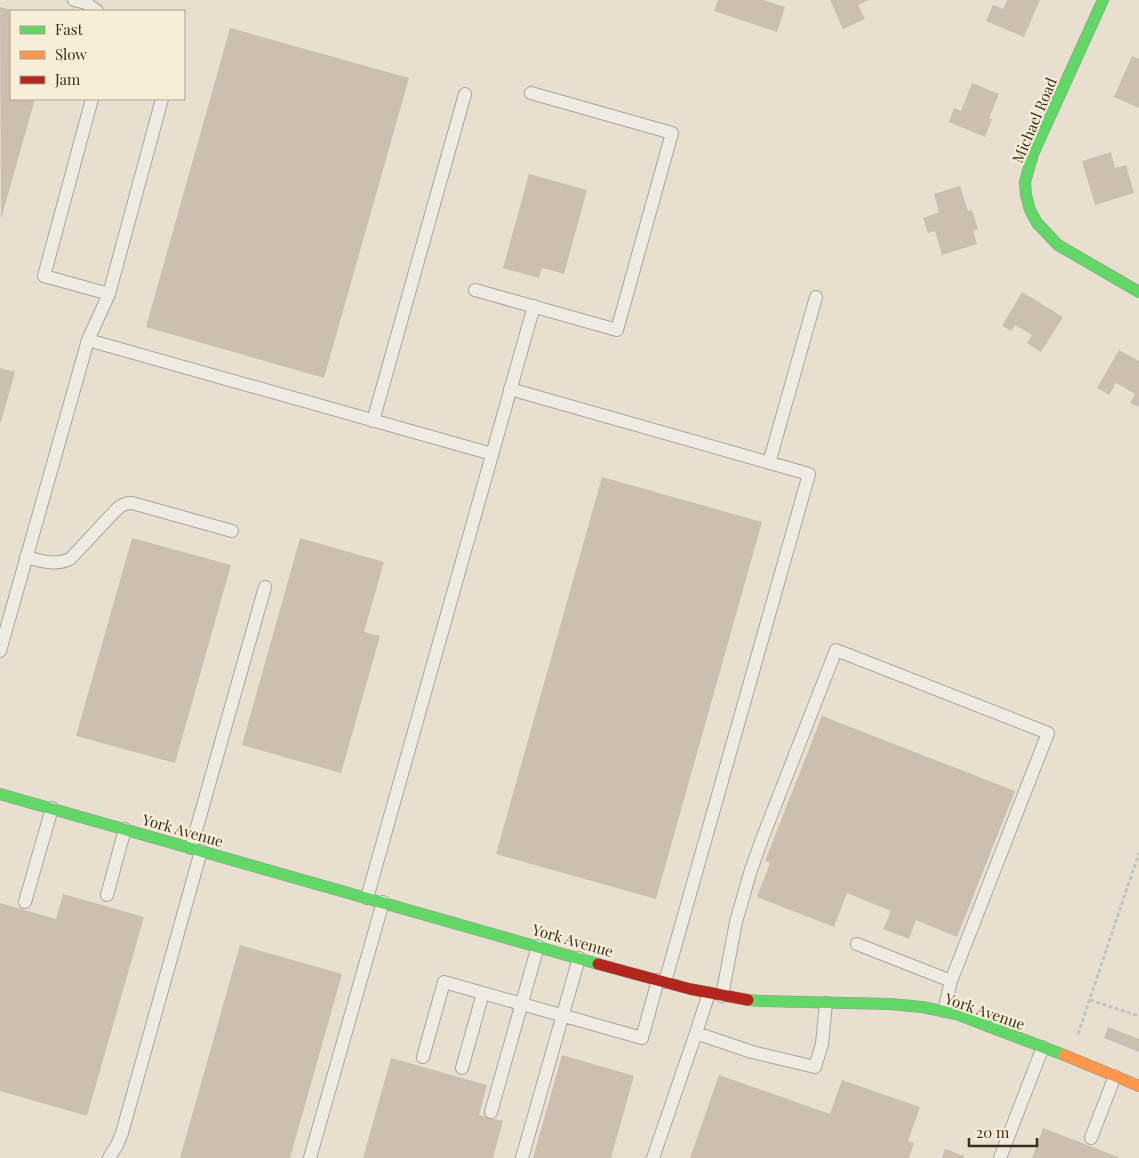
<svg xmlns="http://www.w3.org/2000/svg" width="1139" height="1158" font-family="'Playfair Display',serif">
	<rect width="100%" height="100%" fill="#e7e0d1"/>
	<path fill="#cbbfb2" d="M718,0H763L785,7L777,32L714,11Z
		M830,0H869L858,5L865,19L843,29Z
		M1007,0H1040L1024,37L986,21L993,5L1003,9Z
		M0,7L11,10V99H35L1,219Z
		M230,28L409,78L324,378L146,327Z
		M1132,56L1139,59V108L1114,97Z
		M972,83L999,94L989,118L992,119L985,137L949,122L954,108L961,111Z
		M1111,152L1115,168L1126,165L1134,193L1095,205L1082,161Z
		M529,174L587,190L564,274L542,268L539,278L503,268Z
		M960,186L968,211L972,210L978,229L973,231L977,244L942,255L935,231L928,233L923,218L939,212L934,194Z
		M1022,292L1063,317L1041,352L1027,343L1032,335L1015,325L1011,331L1002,326Z
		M1119,350L1139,361V405L1138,407L1130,403L1135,394L1116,383L1109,395L1097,388Z
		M0,368L15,372L1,422H0Z
		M602,477L762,522L656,899L496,854Z
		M132,538L231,565L175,763L76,736Z
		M300,538L384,562L364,632L380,636L341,773L242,745Z
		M822,716L1015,791L957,937L916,920L909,939L883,929L891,911L847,893L834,927L757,897L770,863L765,861Z
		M63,894L144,917L87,1116L0,1091V903L56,919Z
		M240,945L342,974L290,1158H180Z
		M1108,1027L1139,1039V1052L1104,1038Z
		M562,1055L634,1076L611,1158H533Z
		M391,1058L487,1085L479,1115L503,1121L493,1158H363Z
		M719,1075L830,1114L842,1080L920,1107L908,1141L914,1143L909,1158H690Z
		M1043,1128L1121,1158H1032Z
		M945,1149L964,1156V1158H942Z"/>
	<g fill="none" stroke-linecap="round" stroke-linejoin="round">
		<g stroke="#ada599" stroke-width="14">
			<path id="lane" d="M74,0L86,3L97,11
				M92,99L44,276L109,294
				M475,290L617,330L672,133L531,93
				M88,340L492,454
				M510,389L809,474L665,982
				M373,421L465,94
				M769,463L816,297
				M26,557C41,561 56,566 70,559L117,509C122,505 125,503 132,503L232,531
				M0,651L88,340L109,294L162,99
				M191,848L265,587
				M107,895L125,829
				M367,898L534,306
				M25,902L52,808
				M857,944L951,981
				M722,996L736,922L750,873L762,839L836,650L1048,733L951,981L944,1011
				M696,1033L752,1052L815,1067L822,1044L826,1003
				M423,1057L444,982L642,1038L658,980
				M462,1068L483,993
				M491,1112L538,946
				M1091,1138L1115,1076
				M109,1158L117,1145L122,1133L201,851
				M310,1158L383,902
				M522,1158L579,958
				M653,1158L696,1033L709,993
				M1000,1158L1043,1047"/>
		</g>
		<g stroke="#9c958a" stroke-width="12">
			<path id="fast" d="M1103,0L1033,154L1025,182L1026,195L1030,210L1037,223L1058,245L1139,292
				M0,794L598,964
				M748,1000L761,1001L890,1004L922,1007L956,1014L1064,1055"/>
		</g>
		<g stroke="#9c958a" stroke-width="12">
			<path id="slow" d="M1064,1055L1139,1086"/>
		</g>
		<g stroke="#9c958a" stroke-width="12">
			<path id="jam" d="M598,964L690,989L748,1000"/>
		</g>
		<path stroke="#c8c2b9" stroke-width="3" stroke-dasharray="4 2.5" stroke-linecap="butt" d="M1090,1000L1139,1016
			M1078,1034L1139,853"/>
		<use href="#lane" stroke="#efebe3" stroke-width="12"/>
		<use href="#fast" stroke="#63d668" stroke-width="11"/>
		<use href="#slow" stroke="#ff974d" stroke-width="11"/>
		<use href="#jam" stroke="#b3261e" stroke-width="11"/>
	</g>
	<g text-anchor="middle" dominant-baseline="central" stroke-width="4.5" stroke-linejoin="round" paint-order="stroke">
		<g font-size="15" fill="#3d2e20" stroke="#f7eed8">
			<text transform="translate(1034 120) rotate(-67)">Michael Road</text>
			<text transform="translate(183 830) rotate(16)">York Avenue</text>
			<text transform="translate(573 940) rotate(16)">York Avenue</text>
			<text transform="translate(985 1011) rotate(19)">York Avenue</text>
		</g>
	</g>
	<rect x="10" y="10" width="175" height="90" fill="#f7eed8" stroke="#ada18e"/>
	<rect x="20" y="26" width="25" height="8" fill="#63d668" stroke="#ada18e"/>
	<text x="55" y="35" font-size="15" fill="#3d2e20">Fast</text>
	<rect x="20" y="51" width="25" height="8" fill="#ff974d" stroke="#ada18e"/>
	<text x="55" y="60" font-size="15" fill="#3d2e20">Slow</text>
	<rect x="20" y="76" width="25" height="8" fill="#b3261e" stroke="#ada18e"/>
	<text x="55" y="85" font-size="15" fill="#3d2e20">Jam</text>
	<path d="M969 1138v8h68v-8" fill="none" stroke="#3d2e20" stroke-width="2.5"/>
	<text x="976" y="1138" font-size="15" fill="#3d2e20" stroke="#f7eed8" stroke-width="4" paint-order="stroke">20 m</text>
</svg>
